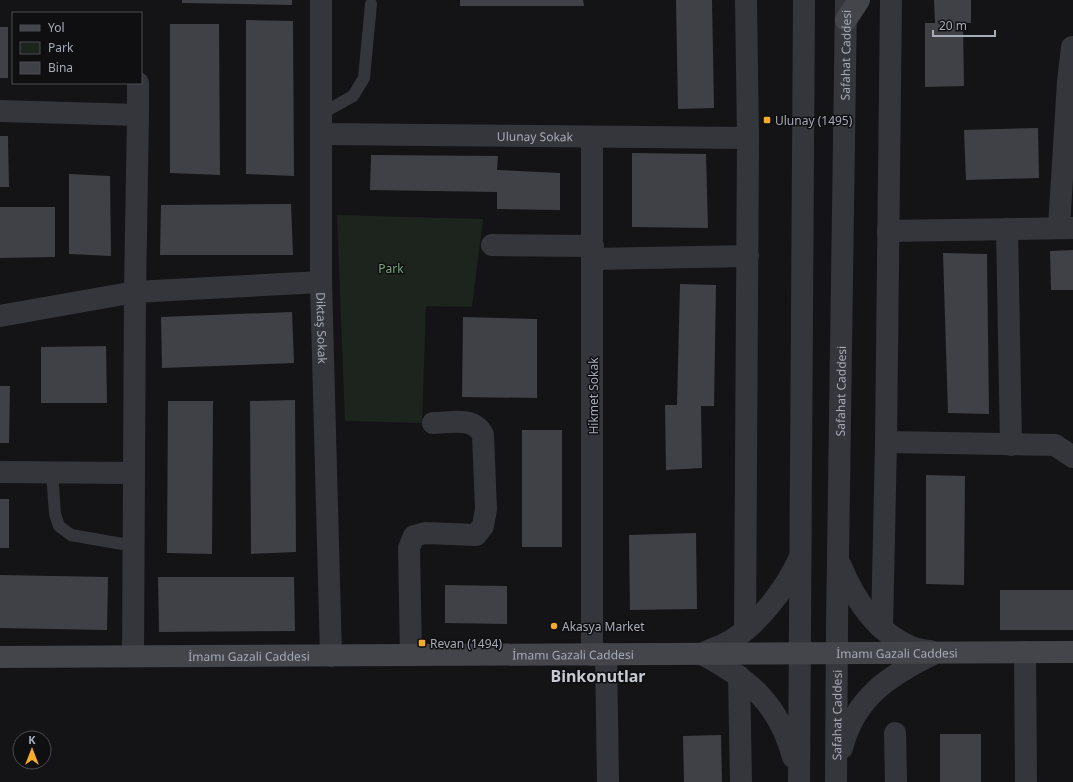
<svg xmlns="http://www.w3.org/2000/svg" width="1073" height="782" font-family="'Noto Sans',sans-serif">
	<rect width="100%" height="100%" fill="#141416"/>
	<path fill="#1c241d" d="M337,215L483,219L472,307L426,306L422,423L345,421Z"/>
	<path fill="#404146" d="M182,0H292V5L182,3Z
		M460,0H583L584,6H460Z
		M676,0H712L714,108L678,109Z
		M934,0H971V23H963L964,86L925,87V23H935Z
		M246,20L293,21L294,176L246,174Z
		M170,24H219L220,175L170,173Z
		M0,27H8V78H0Z
		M1038,128L1039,178L966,180L964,130Z
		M0,136H8L9,187H0Z
		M632,153L706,154L708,228L632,227Z
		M371,155L498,156L497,170L560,173V210L497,209V192L370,190Z
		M69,174L110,176L111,256L69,254Z
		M291,204L293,255H160L161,205Z
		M0,207H55V257L0,258Z
		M1073,250V290H1051L1050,251Z
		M943,253L987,254L989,414L948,413Z
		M680,284L716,285L714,406H701L702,468L666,470L665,405H677Z
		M292,312L294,363L162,368L161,317Z
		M463,317L537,319V398L462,397Z
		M106,346L107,403H41V347Z
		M0,386H10L9,443H0Z
		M295,400L296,552L251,554L250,401Z
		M168,401H213L212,554L167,553Z
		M522,430H562V547H522Z
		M926,475L965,476L964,585L926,584Z
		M0,499H9V548H0Z
		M696,533L697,609L630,610L629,535Z
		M0,575L108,577L107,630L0,628Z
		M158,577H294L295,631L159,632Z
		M445,585L507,586V624L445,623Z
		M1000,590H1073V630H1000Z
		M940,734H981V782H940Z
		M721,735L722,782H684L683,736Z"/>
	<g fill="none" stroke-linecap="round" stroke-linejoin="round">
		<path stroke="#35363b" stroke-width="12" d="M321,114L353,96L364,78L371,4
			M52,472L55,514L59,526L71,535L134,546"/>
		<g stroke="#35363b" stroke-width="22">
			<path id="s1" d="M321,0V282L331,656"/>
			<path d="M138,83V115"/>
			<path d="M0,111L138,115L135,292L133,656"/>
			<path id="s2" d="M321,134L748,138"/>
			<path d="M1059,227L1068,82L1072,47"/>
			<path d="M1007,229L1011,445"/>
			<path d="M888,231L1073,228"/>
			<path d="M492,245L593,246"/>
			<path d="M593,259L748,256"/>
			<path d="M0,316L135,292L321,282"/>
			<path d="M886,442L1055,445L1073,457"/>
			<path d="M0,472L134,473"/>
			<path d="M840,564C853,596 875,631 909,646C915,649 923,650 930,651"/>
			<path d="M882,627L886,442L891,0"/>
			<path d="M745,630L748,138L746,0"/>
			<path d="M1025,652L1026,782"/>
			<path d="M606,654L608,782"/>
			<path d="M702,654C749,679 779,704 793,757"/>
			<path d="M702,654C712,649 721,646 730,641C758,625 786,588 799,559"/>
			<path d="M411,655L409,548L414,536L425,533L476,535L483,526L486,509L483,435C474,416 451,423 433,423"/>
			<path d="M592,655V137"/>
			<path d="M739,676L741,782"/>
			<path d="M895,733L896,782"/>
			<path d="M842,748C855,697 890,675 935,653"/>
			<path d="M799,782L804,0"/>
			<path id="s3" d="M836,782L837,627L846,1"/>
		</g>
		<g stroke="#43454b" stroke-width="22">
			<path d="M846,20L859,0"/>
			<path id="s4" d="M0,657L1073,652"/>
		</g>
	</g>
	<g fill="#f7ab2b" stroke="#0f0f11" stroke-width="1.5">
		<rect x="763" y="116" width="8" height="8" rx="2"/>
		<circle cx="554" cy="626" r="4"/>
		<rect x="418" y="639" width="8" height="8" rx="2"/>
	</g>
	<g text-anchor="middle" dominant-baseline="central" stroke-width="3" stroke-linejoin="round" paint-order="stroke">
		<g font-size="12" fill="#a6abb7" stroke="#0f0f11">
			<text stroke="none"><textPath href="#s3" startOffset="727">Safahat Caddesi</textPath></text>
			<text stroke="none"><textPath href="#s2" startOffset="214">Ulunay Sokak</textPath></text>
			<text stroke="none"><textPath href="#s1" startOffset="328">Diktaş Sokak</textPath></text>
			<text stroke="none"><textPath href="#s3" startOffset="391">Safahat Caddesi</textPath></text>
			<text transform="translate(593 396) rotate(-90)">Hikmet Sokak</text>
			<text stroke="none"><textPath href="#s4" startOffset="897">İmamı Gazali Caddesi</textPath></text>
			<text stroke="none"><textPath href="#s4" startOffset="573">İmamı Gazali Caddesi</textPath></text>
			<text stroke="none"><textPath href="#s4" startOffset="249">İmamı Gazali Caddesi</textPath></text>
			<text stroke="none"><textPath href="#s3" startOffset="67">Safahat Caddesi</textPath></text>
		</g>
		<g font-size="12" fill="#a6abb7" stroke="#0f0f11" text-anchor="start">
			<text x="775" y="120">Ulunay (1495)</text>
			<text x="562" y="626">Akasya Market</text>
			<text x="430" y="643">Revan (1494)</text>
		</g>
		<g font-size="12" fill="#7ca37d" stroke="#0f0f11">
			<text x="391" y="268">Park</text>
		</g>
		<g font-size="16" font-weight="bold" fill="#c7cad3" stroke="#0f0f11">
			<text x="598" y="676">Binkonutlar</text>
		</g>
	</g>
	<rect x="12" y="12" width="130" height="72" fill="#0f0f11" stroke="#4b4d53"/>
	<rect x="20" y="25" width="20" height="6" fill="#43454b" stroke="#4b4d53"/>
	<text x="48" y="32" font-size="12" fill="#a6abb7">Yol</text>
	<rect x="20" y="42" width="20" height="12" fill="#1c241d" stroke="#4b4d53"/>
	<text x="48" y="52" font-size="12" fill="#a6abb7">Park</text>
	<rect x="20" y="62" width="20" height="12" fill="#404146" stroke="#4b4d53"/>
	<text x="48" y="72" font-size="12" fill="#a6abb7">Bina</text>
	<g transform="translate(32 750)"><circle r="19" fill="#0f0f11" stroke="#4b4d53"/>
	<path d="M0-3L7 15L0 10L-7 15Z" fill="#f7ab2b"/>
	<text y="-6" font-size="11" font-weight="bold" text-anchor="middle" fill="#a6abb7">K</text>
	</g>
	<path d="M933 30v6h62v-6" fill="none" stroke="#a6abb7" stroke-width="2"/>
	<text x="939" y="30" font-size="12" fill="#a6abb7" stroke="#0f0f11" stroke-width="3" paint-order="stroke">20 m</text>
</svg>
